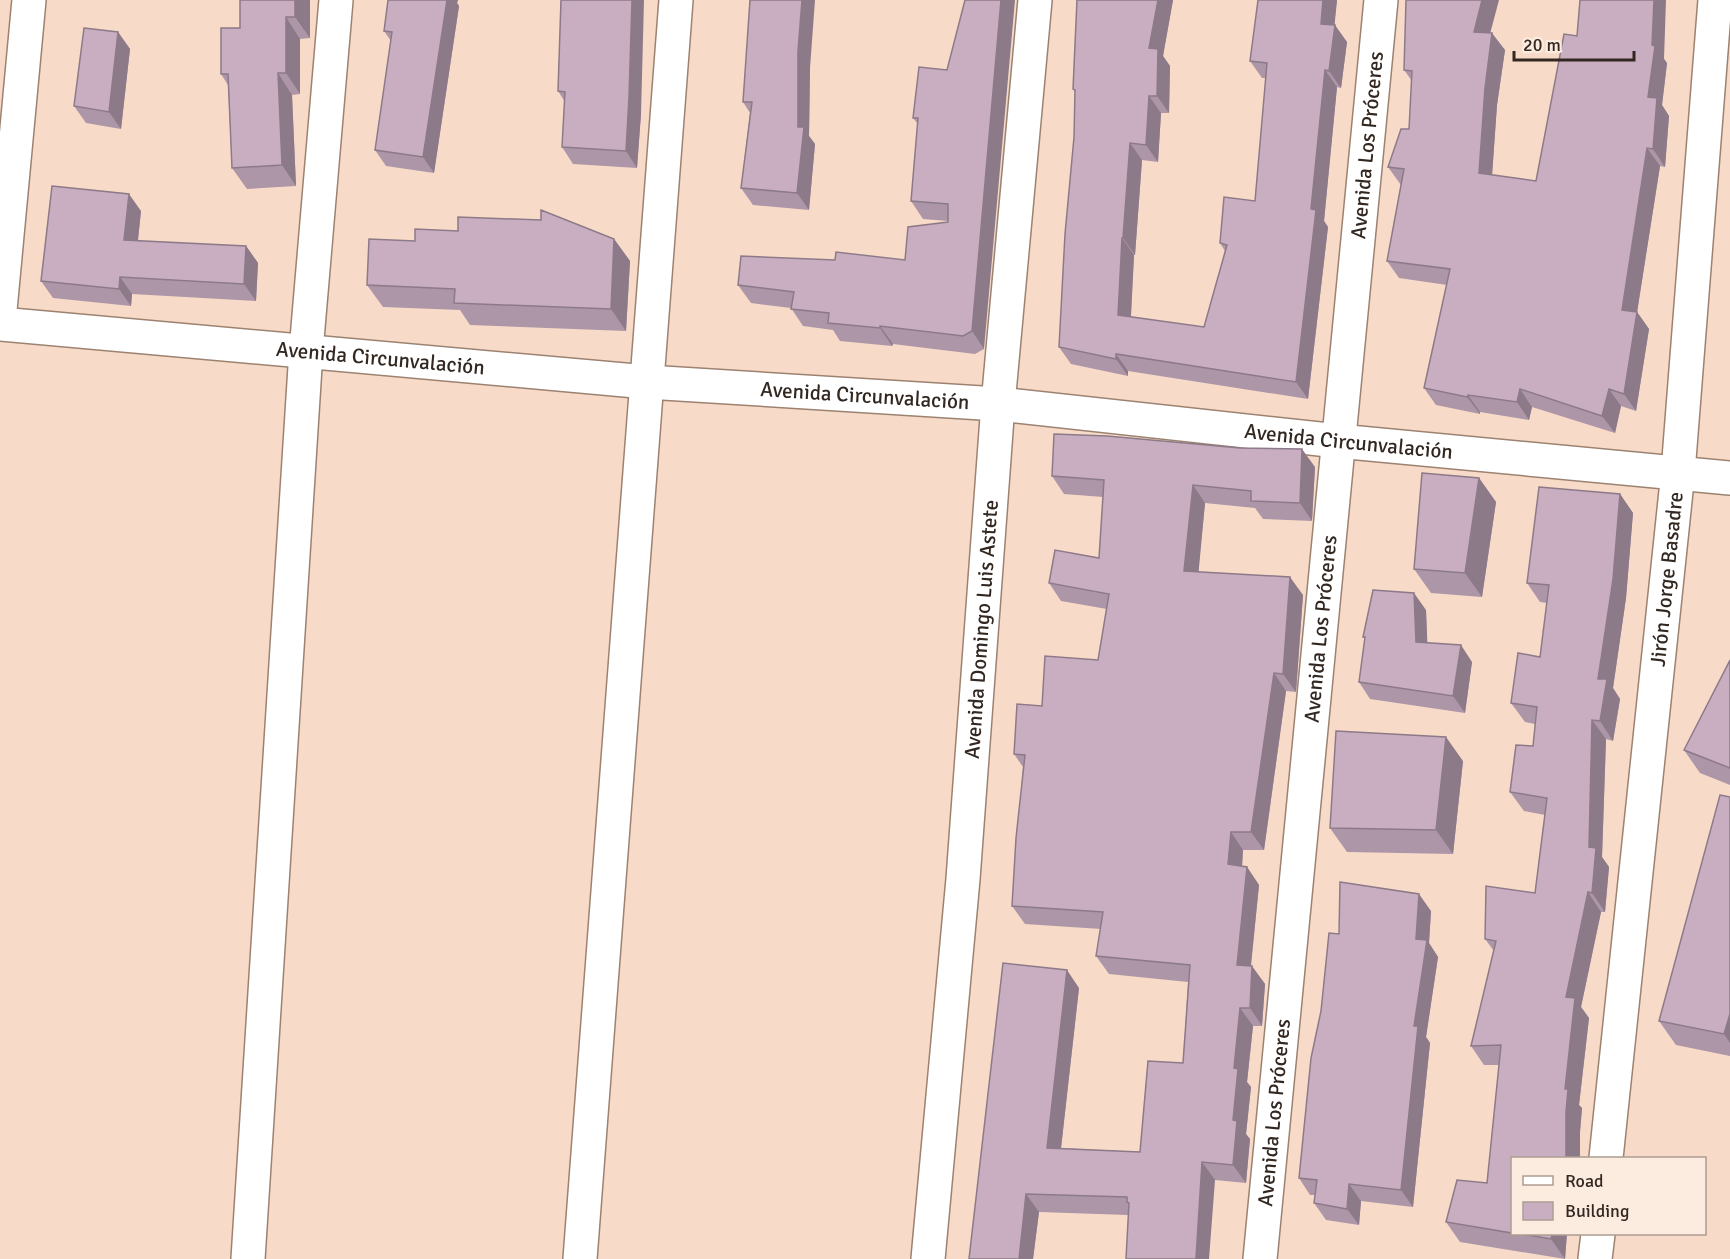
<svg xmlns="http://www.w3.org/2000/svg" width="1730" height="1259" font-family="Signika,sans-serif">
	<rect width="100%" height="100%" fill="#f7dbc8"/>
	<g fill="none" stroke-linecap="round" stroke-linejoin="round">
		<g stroke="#9c8271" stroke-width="36">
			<g id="street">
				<path d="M0,310L29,0"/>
				<path id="s1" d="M1606,1158L1678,472L1715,0"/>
				<path d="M248,1259L306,351L336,0"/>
				<path d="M580,1259L676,0"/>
				<path id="s2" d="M928,1259L963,879L998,404L1035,0"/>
				<path id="s3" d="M1260,1259L1381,0"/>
				<path d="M1595,1259L1598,1234"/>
			</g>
		</g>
		<g stroke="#9c8271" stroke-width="36">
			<g id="secondary">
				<path id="s4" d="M0,324L647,382L998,404L1338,441L1730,478"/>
			</g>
		</g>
		<use href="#street" stroke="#fff" stroke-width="33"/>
		<use href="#secondary" stroke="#fff" stroke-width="33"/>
	</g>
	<path fill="#ad96a7" d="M240,0H310V38L300,39V94L292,95L296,186L247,189L232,168L228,85L221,74L240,28Z
		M388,0H458L457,3L459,6L434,173L386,166L375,150L391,41L384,31Z
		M561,0L641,114L637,168L573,164L562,147L565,102L558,91Z
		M1076,0H1173L1163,56L1170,66L1169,113H1161L1158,162L1142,160L1135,255H1134L1131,317L1204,327L1225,251L1220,243L1255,201L1266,78H1262L1250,61L1258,0H1337L1334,25L1347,42L1341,88L1337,87L1324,221L1328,227L1308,399L1128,371V376L1071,364L1059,347L1074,137L1075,92L1073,89L1077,1Z
		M118,32L130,49L121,129L86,123L74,106Z
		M1490,33L1505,50L1497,105L1492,175L1536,181L1664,59L1667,63L1662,105L1669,116L1665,167L1660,166L1637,312L1649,329L1636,411L1621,406L1615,433L1532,407L1529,420L1480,412V414L1436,405L1424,388L1447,285L1399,278L1387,261L1401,185L1388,167L1409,129L1412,81L1404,70Z
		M919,67L984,349L975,354L893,344L892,346L840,341L833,330L803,326L791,308L751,303L738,285L835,260H905L948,222V221L923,219L911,201L918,124L913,118Z
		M810,68L809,136L815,144L809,210L753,205L741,188L750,113L743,102Z
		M141,211L138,241L246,246L258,263L256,301L132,294L131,306L53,298L41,281Z
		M614,239L630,261L626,331L470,325L460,310L383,307L367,285L415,241Z
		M1315,467L1312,521L1263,519L1255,508L1205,503L1198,572L1303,595L1296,692L1286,691L1264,850H1243L1242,866L1247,867L1259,885L1251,966L1265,984L1262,1026H1253L1247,1082L1251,1087L1246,1134L1250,1139L1246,1183L1215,1180L1128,1215L1039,1212L1033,1259H969L1079,988L1061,1148L1140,1152L1183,1063L1188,982L1109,974L1096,956L1101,929L1025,924L1012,906L1023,767L1014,754L1042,706L1098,660L1107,609L1061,601L1049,583L1099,558L1103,497L1064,494L1052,476Z
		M1479,478L1496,502L1482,597L1431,593L1414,569Z
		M1620,494L1633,513L1626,598L1613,688L1620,699L1613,741L1606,739L1602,857L1609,867L1605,912H1601L1581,1007L1589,1018L1579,1105L1582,1108L1580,1132L1512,1158V1233H1567L1565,1259L1460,1242L1446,1222L1487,1183L1499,1065H1484L1471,1046L1494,951L1485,939L1535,893L1545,815L1524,811L1510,792L1533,746L1535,724L1525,722L1511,703L1540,657L1547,603L1540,602L1527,583Z
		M1426,610L1427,643L1472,662L1465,713L1370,699L1359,682L1365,639L1363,637Z
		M1730,660V785L1700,773L1684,750Z
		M1463,761L1453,854L1347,852L1330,828Z
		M1730,797V1056L1676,1045L1659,1021Z
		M1431,911L1429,943L1438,957L1426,1037L1430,1043L1413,1207L1361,1201L1359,1225L1326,1220L1314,1203L1315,1195H1310L1299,1178L1339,934Z"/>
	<path fill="#8d7a88" d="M295,0H310V38L295,17Z
		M447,0H458L457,3L459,6L434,173L423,157Z
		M632,0H644L641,114L637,168L626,151Z
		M802,0H815L810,68L809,136L815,144L809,210L797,193L798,51Z
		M1001,0H1015L984,349L972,331Z
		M1158,0H1173L1163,56L1170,66L1169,113L1157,96L1149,48Z
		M1323,0H1337L1333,41L1321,24Z
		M1482,0H1499L1486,49L1474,32Z
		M1654,0H1666L1664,59L1667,63L1662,105L1669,116L1665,167L1653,149L1648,97L1652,45Z
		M286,17L300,39V94L286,73Z
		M1335,25L1347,42L1341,88L1329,71Z
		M118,32L130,49L121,129L109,112Z
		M1492,33L1505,50L1497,105L1491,190L1479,173L1485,88Z
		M1325,70L1337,87L1324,221L1328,227L1308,399L1296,382L1311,209Z
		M278,73L292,95L296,186L282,165Z
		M1149,96L1161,113L1158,162L1146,145Z
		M1130,143L1142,160L1135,255L1123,238Z
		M1647,148L1660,166L1636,319L1637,312L1649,329L1636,411L1624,394L1622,310Z
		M129,194L141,211L136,257L124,240Z
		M1122,238L1134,255L1130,332L1118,315Z
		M614,239L630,261L626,331L611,309Z
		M246,246L258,263L256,301L244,284Z
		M120,277L132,294L131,306L119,289Z
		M880,326L893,344L892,346L880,328Z
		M1116,354L1128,371V376L1116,359Z
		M1520,389L1532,407L1529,420L1517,402Z
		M1609,389L1621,406L1615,433L1602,416Z
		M1468,395L1480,412V414L1467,397Z
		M1302,449L1315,467L1312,521L1300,503Z
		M1479,478L1496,502L1482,597L1465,573Z
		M1193,485L1205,503L1197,589L1184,571Z
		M1620,494L1633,513L1626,598L1613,688L1620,699L1613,741L1600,721L1598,679Z
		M1290,577L1303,595L1296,692L1283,674Z
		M1414,593L1426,610L1428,658L1416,642Z
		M1461,645L1472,662L1465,713L1453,696Z
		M1274,673L1286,691L1264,850L1251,832Z
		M1592,720L1606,739L1602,857L1609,867L1605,912L1592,893L1589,847Z
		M1446,737L1463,761L1453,854L1436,830Z
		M1231,832L1243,850L1241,882L1228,864Z
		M1247,867L1259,885L1249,983L1237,965Z
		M1588,892L1601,912L1581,1007L1589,1018L1579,1105L1582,1108L1580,1132V1158H1566V997Z
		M1419,894L1431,911L1429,943L1438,957L1426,1037L1430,1043L1413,1207L1401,1190L1414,1026L1416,939Z
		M1252,966L1265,984L1262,1026L1250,1008Z
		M1067,970L1079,988L1059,1166L1047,1148Z
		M1240,1008L1253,1026L1247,1082L1251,1087L1246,1134L1250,1139L1246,1183L1233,1165L1234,1068Z
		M1730,1014V1043L1724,1034Z
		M1202,1162L1215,1180L1209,1259H1197L1196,1258Z
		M1349,1184L1361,1201L1359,1225L1347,1209Z
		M1026,1194L1039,1212L1033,1259H1019Z
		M1552,1233H1567L1565,1259L1551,1239Z"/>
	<path fill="#c9aec2" stroke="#8d7a88" stroke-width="1.5" d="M240,0H295V17H286V73H278L282,165L232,168L228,74H221V28H240Z
		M388,0H447L423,157L375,150L392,32L384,31Z
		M561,0H632L629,97L626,151L562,147L565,92L558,91Z
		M750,0H802L798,51V127H804L797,193L741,188L752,102H743Z
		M965,0H1001L972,331L963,336L880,326V328L828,323L829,313L791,309L794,292L738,285L741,256L835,260L836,252L905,260L908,227L948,222V204L911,201L918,118H913L919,67L947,70Z
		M1077,0H1158L1149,48L1158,49L1157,96H1149L1146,145L1130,143L1123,238H1122L1118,315L1204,327L1227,245L1220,243L1224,197L1255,201L1267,63L1250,61L1258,0H1323L1321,24L1335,25L1329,71L1325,70L1311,209L1316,210L1296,382L1116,354V359L1059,347L1065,234L1074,137L1075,90L1073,89Z
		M1406,0H1482L1474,32L1492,33L1485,88L1479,173L1536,181L1564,34L1577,36L1580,0H1654L1652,45L1655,46L1648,97L1657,98L1653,149L1647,148L1622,310L1637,312L1624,394L1609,389L1602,416L1520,389L1517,402L1468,395L1467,397L1424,388L1450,269L1387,261L1404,169L1388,167L1401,129H1409L1412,71L1404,70Z
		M84,28L118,32L109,112L74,106Z
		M52,186L129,194L124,240L246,246L244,284L120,277L119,289L41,281Z
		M541,210L614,239L611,309L454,303L455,289L367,285L369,239L415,241V229L458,231V217L541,220Z
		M1054,434L1107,436L1240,448L1302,449L1300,503L1251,501V491L1193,485L1184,571L1290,577L1283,674L1274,673L1251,832H1231L1228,864L1247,867L1237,965L1252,966L1250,1008H1240L1234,1068L1238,1069L1233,1120L1237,1121L1233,1165L1202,1162L1196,1258H1203V1259H1126L1129,1203L1127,1202V1197L1026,1194L1019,1259H969L1003,963L1067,970L1047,1148L1140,1152L1148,1061L1183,1063L1190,965L1096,956L1103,912L1012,906L1016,838L1025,755L1014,754L1017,704L1042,706L1045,656L1098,660L1109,594L1049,583L1055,550L1099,558L1104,480L1052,476Z
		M1422,473L1479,478L1465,573L1414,569Z
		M1539,487L1620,494L1613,579L1598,679H1607L1600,721L1592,720L1589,847L1596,848L1592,893L1588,892L1566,997L1575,998L1565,1089H1568L1566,1112V1158H1512V1233L1446,1222L1457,1180L1487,1183L1501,1045L1471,1046L1496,941L1485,939L1486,886L1535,893L1547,798L1510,792L1516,745L1533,746L1537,707L1511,703L1518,653L1540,657L1549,585L1527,583Z
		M1373,590L1414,593L1416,642L1461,645L1453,696L1359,682L1365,637H1363Z
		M1730,660V768L1684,750Z
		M1336,731L1446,737L1436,830L1330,828Z
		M1720,795L1730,797V1014L1724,1034L1659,1021Z
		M1340,882L1419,894L1416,939L1427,940L1414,1026H1418L1401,1190L1349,1184L1347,1209L1314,1203L1317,1180L1299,1178L1311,1058L1321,1011L1329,933L1339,934Z
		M1516,1233H1552L1551,1239Z"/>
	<g text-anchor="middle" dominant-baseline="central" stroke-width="4.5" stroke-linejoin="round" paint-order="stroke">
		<g font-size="21" fill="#332821" stroke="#fcebdf">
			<text stroke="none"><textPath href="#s3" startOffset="1119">Avenida Los Próceres</textPath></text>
			<text stroke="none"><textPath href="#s4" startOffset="382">Avenida Circunvalación</textPath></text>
			<text stroke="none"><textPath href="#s4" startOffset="868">Avenida Circunvalación</textPath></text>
			<text stroke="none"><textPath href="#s4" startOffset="1354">Avenida Circunvalación</textPath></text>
			<text stroke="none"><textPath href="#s1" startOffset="582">Jirón Jorge Basadre</textPath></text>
			<text stroke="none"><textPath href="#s3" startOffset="633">Avenida Los Próceres</textPath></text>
			<text stroke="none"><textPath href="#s2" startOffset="632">Avenida Domingo Luis Astete</textPath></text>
			<text stroke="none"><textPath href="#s3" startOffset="147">Avenida Los Próceres</textPath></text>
		</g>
	</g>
	<rect x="1511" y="1157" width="195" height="78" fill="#fcebdf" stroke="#ac9d93" stroke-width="1.5"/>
	<rect x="1523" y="1176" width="30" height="9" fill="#ffffff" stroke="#ac9d93" stroke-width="1.5"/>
	<text x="1565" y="1187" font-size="18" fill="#332821">Road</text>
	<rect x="1523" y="1202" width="30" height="18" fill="#c9aec2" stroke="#ac9d93" stroke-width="1.5"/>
	<text x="1565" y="1217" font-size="18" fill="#332821">Building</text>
	<path d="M1514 51v9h120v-9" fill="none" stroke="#332821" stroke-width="3"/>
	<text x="1523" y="51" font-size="18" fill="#332821" stroke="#fcebdf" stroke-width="4.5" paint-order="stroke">20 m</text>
</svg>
